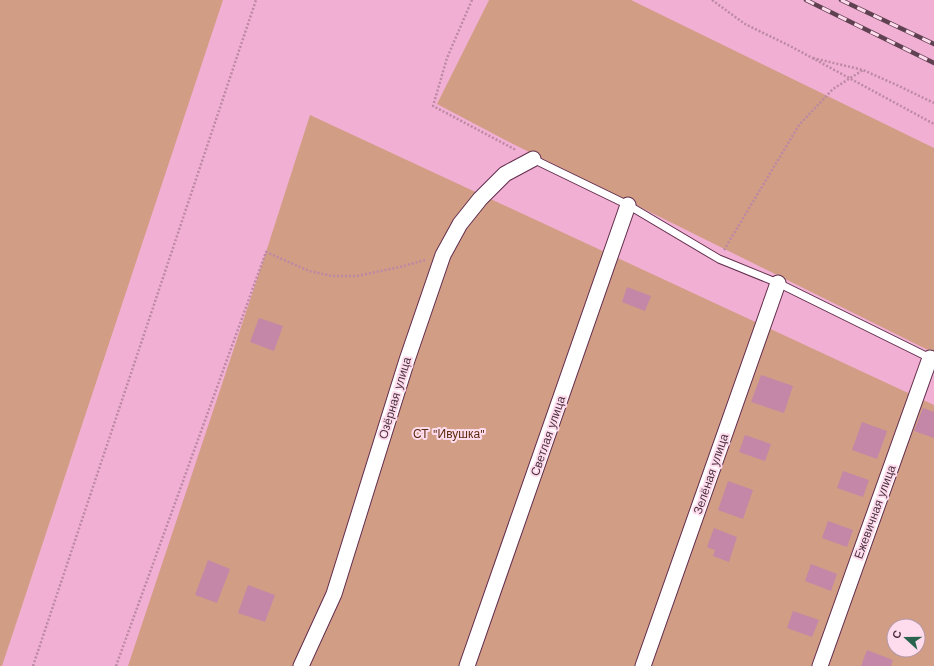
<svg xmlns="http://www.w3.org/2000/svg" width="934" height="666" font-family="'Work Sans',sans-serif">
	<rect width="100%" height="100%" fill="#f1b0d3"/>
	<path fill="#d19d85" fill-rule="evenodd" d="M0,0H223L2,666H0Z
		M489,0H631L934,148V353L509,142L437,104Z
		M310,115L934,405V666H128L266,252ZM894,626H918V650H894Z"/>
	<path fill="#c487a8" d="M627,287L651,296L645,311L622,302Z
		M259,318L283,326L274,351L250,342Z
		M761,375L793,386L784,413L751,402Z
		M923,408L934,412V438L914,431Z
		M862,422L887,431L877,459L852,450Z
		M745,435L771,444L765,461L739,452Z
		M843,471L869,480L863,497L837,488Z
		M728,481L753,490L743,519L718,510Z
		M828,521L853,530L847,547L822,538Z
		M714,528L737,537L729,562L713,556L715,550L707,547Z
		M208,560L230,569L217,603L195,595Z
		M811,564L837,574L831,591L805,581Z
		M248,585L275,595L265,622L238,613Z
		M793,611L819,620L812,637L787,628Z
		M867,650L893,660L891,666H861Z"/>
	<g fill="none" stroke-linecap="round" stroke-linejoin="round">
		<g stroke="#632d4d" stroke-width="9">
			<path id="lane" d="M533,159L628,205L719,259L778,283L932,359"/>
		</g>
		<g stroke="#632d4d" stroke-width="17">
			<path id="street" d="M301,666L334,594L407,360L443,255L460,224L480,199L505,174L533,159
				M467,666L628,205
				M643,666L778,283
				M820,666L930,358"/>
		</g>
		<path stroke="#bc88a4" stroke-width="2.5" stroke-dasharray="2 2" stroke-linecap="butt" d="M472,0L447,58L433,106L516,150
			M712,0L745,24L792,47L934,124
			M813,58L863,70L899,86L934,103
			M724,250L799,125L833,89L863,70
			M33,666L256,0
			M116,666L266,252L309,271L332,276H357L400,267L425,260"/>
		<use href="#lane" stroke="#fff" stroke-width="7"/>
		<use href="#street" stroke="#fff" stroke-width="15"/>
		<g stroke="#5f4151" stroke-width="4.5">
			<path id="rail" d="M806,0L934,63
				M841,0L934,44"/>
		</g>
		<use href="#rail" stroke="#fedced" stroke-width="3" stroke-dasharray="9" stroke-linecap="butt"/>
	</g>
	<g text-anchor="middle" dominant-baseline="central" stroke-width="4" stroke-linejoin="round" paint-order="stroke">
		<g font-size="12" fill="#4b313f" stroke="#fedced">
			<text transform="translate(395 398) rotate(-73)">Озёрная улица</text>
			<text transform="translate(548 436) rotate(-71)">Светлая улица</text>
			<text transform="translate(711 474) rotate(-71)">Зелёная улица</text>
			<text transform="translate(875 512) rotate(-70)">Ежевичная улица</text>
		</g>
		<g font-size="12" fill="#5d2b10" stroke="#fedced">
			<text x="449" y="434">СТ "Ивушка"</text>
		</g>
	</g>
	<g transform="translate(906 638) rotate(291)"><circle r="19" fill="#fedced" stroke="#b698a7"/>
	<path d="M0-3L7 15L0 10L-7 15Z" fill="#29634d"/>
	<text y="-6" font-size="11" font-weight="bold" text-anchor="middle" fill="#4b313f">С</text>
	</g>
</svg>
